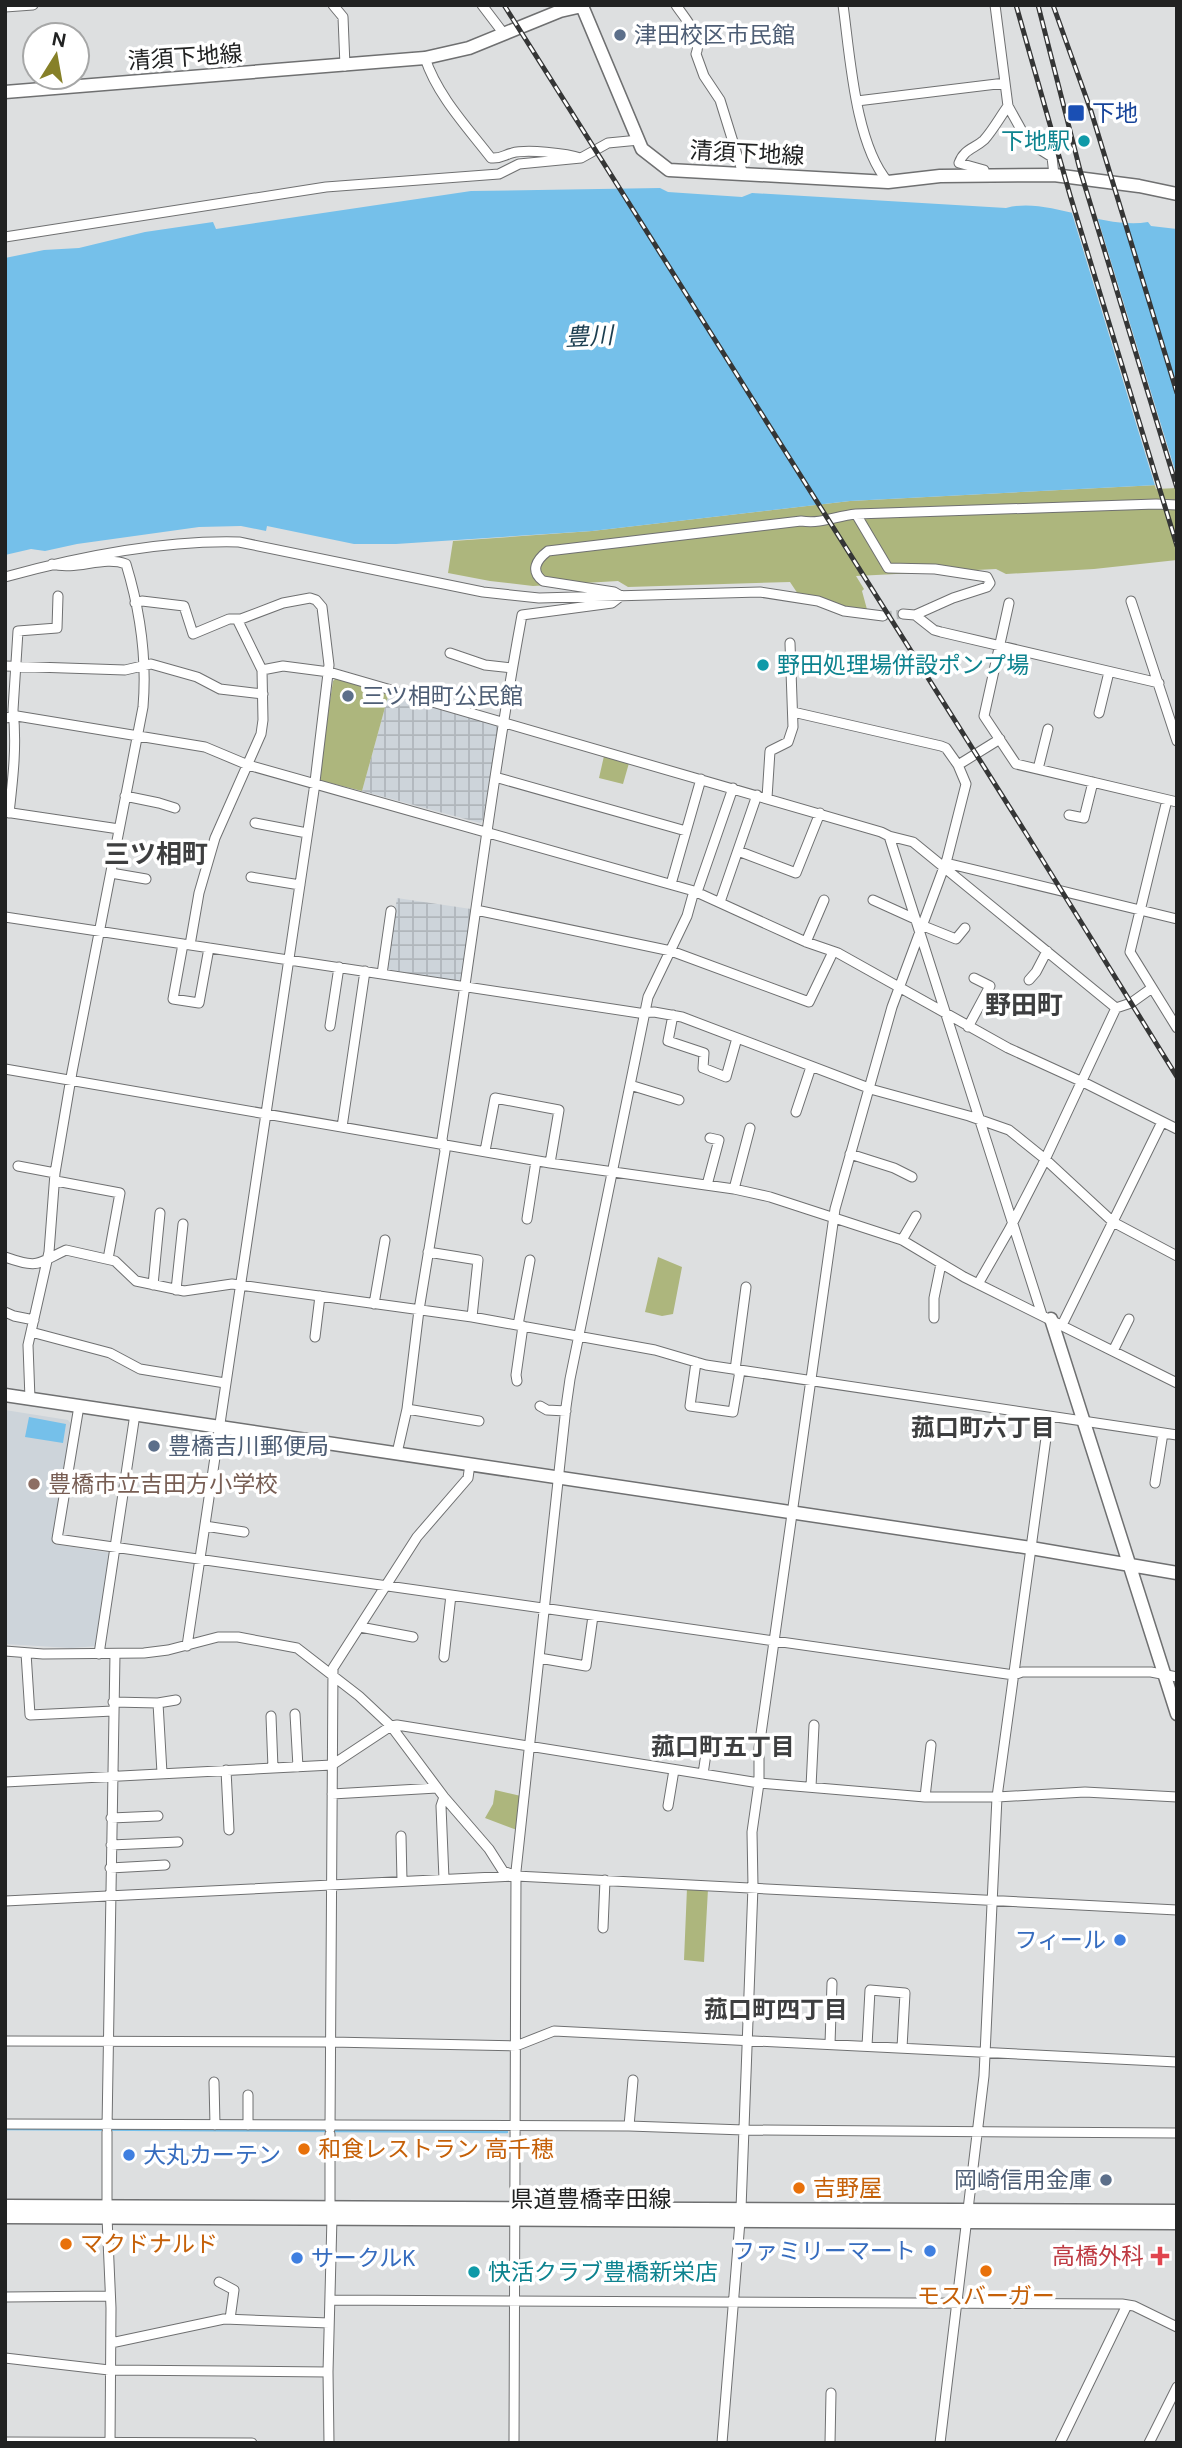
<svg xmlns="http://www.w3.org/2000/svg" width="1182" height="2448" font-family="'DM Sans','Noto Sans JP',sans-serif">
	<defs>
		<pattern id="industrial-grid" width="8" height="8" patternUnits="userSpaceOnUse" patternTransform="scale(1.75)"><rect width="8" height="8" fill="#cdd4da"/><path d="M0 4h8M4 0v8" fill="none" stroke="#b0b6bb"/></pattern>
	</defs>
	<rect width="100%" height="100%" fill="#dddfe0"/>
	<path fill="url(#industrial-grid)" d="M389,693L495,723L498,728L483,820L480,823L362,791Z
		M397,898L471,909L463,979L459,982L386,969Z"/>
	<path fill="#cdd4da" d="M5,1410L68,1420L71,1424L53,1544L111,1553L97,1646L71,1648L5,1644Z"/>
	<path fill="#adb67d" d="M1177,484V560L1094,569L1006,574L996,569L856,576L864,589L862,591L868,613L798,594L790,582L628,587L618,581L533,586L490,581L448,573L453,541L592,531L850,501Z
		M336,678L389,693L362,791L318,780L333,681Z
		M604,756L629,763L623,784L599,778Z
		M658,1257L682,1267L673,1314L662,1316L645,1312Z
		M495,1790L521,1796L517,1830L485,1818L493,1804Z
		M687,1888L708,1889L704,1962L684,1960Z"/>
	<path fill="#75c0ea" d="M660,188L668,192L742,197L752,193L1006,208C1047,196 1103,230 1148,222L1151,226L1177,229V484L850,501L592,531L396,544H354L267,526L266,531L241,526L199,527L77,544L45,551L31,549L5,555V258L44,250L79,248L145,232L213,222L216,229L471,191Z
		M29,1417L66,1424L63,1443L25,1437Z"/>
	<path fill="#dddfe0" d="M1071,210L1097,216L1177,477V488L1156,489Z"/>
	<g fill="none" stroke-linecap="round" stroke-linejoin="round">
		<path stroke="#75c0ea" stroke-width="2.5" d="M5,2129L507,2132"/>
		<path stroke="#b7b9ba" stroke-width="9" stroke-dasharray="9 4.5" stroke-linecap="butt" d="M883,616L903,614"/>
		<g stroke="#6f7071" stroke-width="11">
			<path id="street" d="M333,5L343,17L345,66
				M482,5L504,34
				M676,5C685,19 703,37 696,54L704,76L720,100L743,174
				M843,5C850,55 855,144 888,182
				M995,5L1008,106L1028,142L1052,157L1054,175
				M5,7L33,5
				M425,58C437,95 467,127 491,158C501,159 504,155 512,153C526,149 567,153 580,158
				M857,101L1005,83
				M982,176L984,170L959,163C964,149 974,149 984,140C993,130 1000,117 1008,106
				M5,237L326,187L499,174L519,164L581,158L608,143L639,140
				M5,577C78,557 163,540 239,542L483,592L539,598L760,592L818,601L844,611L883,616
				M1131,601L1177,741
				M135,603L142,601L184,606L193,634L229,619H241L283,603L310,598L316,600L322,607L329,665L314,790L187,1646
				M1009,603L984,716L1016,764L1177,802
				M903,614L915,615L953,598L987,587L990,583L987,577L935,569L888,568L856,514L1156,504L1177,505
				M915,615L934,630L941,632L1159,683
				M237,619L262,670
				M450,653L485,665L512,668
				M5,666L125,670L151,664L197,677L220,689L263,694
				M1099,713L1109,672
				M5,718L17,716L205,747L248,765L694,891L806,942L838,953L1008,1048L1087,1084L1177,1129
				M958,765L1000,739
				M1038,769L1048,729
				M495,777L686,831
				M125,796L159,803L175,808
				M767,798L770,751L788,742L793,727L790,643
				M1167,800L1130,952L1177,1028
				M5,812L119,829
				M9,813C13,778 17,745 13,710L18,631L57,628L58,596
				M1069,815L1084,818L1093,782
				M255,823L307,833
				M889,836L913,842L1116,1008L1042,1166L1009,1230L978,1284
				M738,851L796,873L820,813
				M946,863L1177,919
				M111,873L146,879
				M251,877L300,885
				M671,884L701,779
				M697,892L733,788
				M873,900L915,919
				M720,902L757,795
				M476,910L671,951L809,1002L833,952
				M5,917L639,1013L654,1012L682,1017L874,1090L969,1116L1009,1130L1045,1159L1113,1222L1177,1256
				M921,925L956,939L965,928
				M806,942L824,900
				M183,944L173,999L199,1003L209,948
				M190,945L199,893L215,838L261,734L263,720L262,670L283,666L329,672L881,832L889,836L1042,1315
				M382,974L391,911
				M1029,980L1036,972L1047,951
				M1116,1008L1131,1003L1152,988
				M673,1015L668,1041L704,1053L703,1068L726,1077L737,1038
				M330,1026L339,967
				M968,1027L990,986L974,978
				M5,1069L550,1163L734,1189L770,1197L902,1240L964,1277L1177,1383
				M630,1085L679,1100
				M796,1112L811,1067
				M342,1127L365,971
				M485,1151L495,1098L559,1110L550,1163
				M850,1154L894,1168L912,1177
				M18,1166L55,1173
				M56,1181L120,1193L108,1259
				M707,1185L719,1140L710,1138
				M734,1189L750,1128
				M527,1219L536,1161
				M902,1240L916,1216
				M428,1252L478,1260L472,1317
				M5,1257C39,1269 36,1264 66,1250L115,1261L136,1281L184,1291L232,1284L472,1317L655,1350L706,1365L1177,1435
				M153,1285L160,1213
				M176,1290L183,1224
				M374,1304L385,1240
				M5,1312L14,1316L34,1320
				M934,1318V1298L941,1264
				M518,1325L530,1260
				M1062,1325L1162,1122
				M31,1332L110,1353L140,1369L225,1383
				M315,1337L320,1296
				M1113,1351L1129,1319
				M696,1362L690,1406L733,1412L740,1371
				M735,1370L746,1287
				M517,1381L516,1375L523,1326
				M30,1399L28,1345L49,1252L55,1173L72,1072L143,707C147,660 140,610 126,564C104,555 76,571 52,564
				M79,1406L57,1539L1014,1675L1022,1672H1151L1177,1677
				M540,1406L547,1410L566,1411
				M407,1409L479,1421
				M397,1453L407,1409L419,1310L445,1151L442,1139C470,964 490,788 522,615L612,603L621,596L614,592L543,581C530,571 536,560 548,551L801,521C823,524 835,516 856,514
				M1155,1483L1163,1433
				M205,1526L244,1532
				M360,1627L413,1637
				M5,1651L43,1654L144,1653L168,1650L218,1637H238L297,1648L359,1696L391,1726L444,1797L489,1849L503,1871L511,1874
				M26,1653L30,1715L113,1711
				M99,1654L135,1414
				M444,1657L451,1595
				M539,1658L586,1666L593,1616
				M113,1702L158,1703L162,1773
				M158,1703L176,1700
				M295,1714L298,1767
				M271,1716L273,1768
				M226,1770L229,1830
				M703,1774L708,1740
				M5,1782L332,1765L391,1726L397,1725L759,1783L925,1797H997L1085,1792L1177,1797
				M811,1787L814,1725
				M332,1794L437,1788
				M444,1797L441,1806L444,1879
				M925,1797L931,1745
				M668,1806L674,1770
				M111,1818L158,1816
				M401,1836L402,1881
				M111,1845L178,1842
				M110,1868L165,1865
				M5,1901L516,1876L1177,1910
				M603,1928L605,1880
				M5,2041L331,2042L516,2046L554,2031L1177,2062
				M830,2044L832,1983
				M867,2046L870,1990L905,1993L902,2048
				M214,2082L215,2125
				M5,2124L629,2126L744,2130L1177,2133
				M248,2125V2095
				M629,2126L633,2080
				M107,2128L115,1654
				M330,2129L333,1668L417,1537L468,1478L470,1464
				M107,2207V2132
				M330,2208V2134
				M741,2209L753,1886L752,1832L759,1783V1748L835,1209L892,1007L947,859L966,784L958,765L946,748L941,746L793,712
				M107,2217L111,2308L110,2443
				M219,2282L234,2290L230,2319
				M5,2297L110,2296
				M330,2300L1122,2304L1134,2306L1177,2327
				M111,2343L224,2319L329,2323
				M5,2358L109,2370L328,2372
				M5,2442L252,2443
				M329,2443L328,2372L332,2217
				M514,2443L516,1871L566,1407L570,1379L648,997L687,916L694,891
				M722,2443L740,2221
				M830,2443L831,2393
				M940,2443L984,2076L997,1797L1049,1416
				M1060,2443L1127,2305
				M1149,2443L1177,2387"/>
		</g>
		<g stroke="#6f7071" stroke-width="15">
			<path id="secondary" d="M5,92L425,58L469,48L560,11L582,6L642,149L669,170L888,182L940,176L1054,175L1139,186L1177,194
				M1051,1319L1177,1714
				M5,1395L1031,1548L1177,1573
				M5,2206L1177,2211
				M5,2217L1177,2223"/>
		</g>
		<use href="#street" stroke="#fff" stroke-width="9"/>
		<use href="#secondary" stroke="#fff" stroke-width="12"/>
		<g stroke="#353636" stroke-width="5">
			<path id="rail" d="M504,5L1027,835L1177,1077
				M1016,5L1070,195L1177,546
				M1038,5L1080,170L1177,488
				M1053,5L1091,111L1177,393"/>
		</g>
		<use href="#rail" stroke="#fff" stroke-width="2.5" stroke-dasharray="8" stroke-linecap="butt"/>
	</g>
	<g fill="#5c6f8a" stroke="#fff" stroke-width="2.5">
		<circle cx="620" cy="35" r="7"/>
		<circle cx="348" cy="696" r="7"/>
		<circle cx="154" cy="1446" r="7"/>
		<circle cx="1106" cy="2180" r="7"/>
	</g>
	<rect fill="#1a4fb4" stroke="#fff" stroke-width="2.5" x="1067" y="104" width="18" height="18" rx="3.5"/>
	<g fill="#0f9aa8" stroke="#fff" stroke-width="2.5">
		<circle cx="1084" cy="141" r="7"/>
		<circle cx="763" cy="665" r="7"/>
		<circle cx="474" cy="2272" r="7"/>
	</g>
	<circle fill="#8d6e63" stroke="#fff" stroke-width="2.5" cx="34" cy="1484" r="7"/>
	<g fill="#3f7fe0" stroke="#fff" stroke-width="2.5">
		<circle cx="1120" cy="1940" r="7"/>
		<circle cx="129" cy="2155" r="7"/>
		<circle cx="930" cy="2251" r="7"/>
		<circle cx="297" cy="2258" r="7"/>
	</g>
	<g fill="#e8710a" stroke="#fff" stroke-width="2.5">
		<circle cx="304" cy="2149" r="7"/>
		<circle cx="799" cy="2188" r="7"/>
		<circle cx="66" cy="2244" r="7"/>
		<circle cx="986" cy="2271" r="7"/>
	</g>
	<path fill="#e0444e" stroke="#fff" stroke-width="2.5" d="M1156.5 2245.5h7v7h7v7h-7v7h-7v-7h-7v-7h7z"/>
	<g text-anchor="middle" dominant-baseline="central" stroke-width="7" stroke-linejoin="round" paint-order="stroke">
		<g font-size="23" fill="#4e5e75" stroke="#fff" text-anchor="start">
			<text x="634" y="35">津田校区市民館</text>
			<text x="362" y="696">三ツ相町公民館</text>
			<text x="168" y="1446">豊橋吉川郵便局</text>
			<text x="1092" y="2180" text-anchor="end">岡崎信用金庫</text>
		</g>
		<g font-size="23" fill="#212222" stroke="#fff">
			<text transform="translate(185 57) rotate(-4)">清須下地線</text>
			<text transform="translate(747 153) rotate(3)">清須下地線</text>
			<text x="591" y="2199">県道豊橋幸田線</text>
		</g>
		<g font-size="23" fill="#164399" stroke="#fff" text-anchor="start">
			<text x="1092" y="113">下地</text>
		</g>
		<g font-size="23" fill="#0d838f" stroke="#fff" text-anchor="start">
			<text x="1070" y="141" text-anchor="end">下地駅</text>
			<text x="777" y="665">野田処理場併設ポンプ場</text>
			<text x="488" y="2272">快活クラブ豊橋新栄店</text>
		</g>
		<g font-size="23" fill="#785e54" stroke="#fff" text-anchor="start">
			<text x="48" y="1484">豊橋市立吉田方小学校</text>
		</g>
		<g font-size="23" fill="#366cbe" stroke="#fff" text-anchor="end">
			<text x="1106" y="1940">フィール</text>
			<text x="143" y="2155" text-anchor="start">大丸カーテン</text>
			<text x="916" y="2251">ファミリーマート</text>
			<text x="311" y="2258" text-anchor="start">サークルK</text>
		</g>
		<g font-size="23" fill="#c56008" stroke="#fff" text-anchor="start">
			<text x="318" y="2149">和食レストラン 高千穂</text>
			<text x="813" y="2188">吉野屋</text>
			<text x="80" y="2244">マクドナルド</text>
			<text x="986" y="2296" text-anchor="middle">モスバーガー</text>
		</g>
		<g font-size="23" fill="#be3a42" stroke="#fff" text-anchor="end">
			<text x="1144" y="2256">高橋外科</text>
		</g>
		<g font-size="24" font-style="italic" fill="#1b3d4f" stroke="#fff">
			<text transform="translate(589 336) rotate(-3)">豊川</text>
		</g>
		<g font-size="24" font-weight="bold" fill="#3e3f40" stroke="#fff">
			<text x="983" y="1427">菰口町六丁目</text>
			<text x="723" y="1746">菰口町五丁目</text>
			<text x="776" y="2009">菰口町四丁目</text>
		</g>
		<g font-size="26" font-weight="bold" fill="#3e3f40" stroke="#fff">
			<text x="156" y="854">三ツ相町</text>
			<text x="1024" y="1005">野田町</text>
		</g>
	</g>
	<rect width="1182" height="2448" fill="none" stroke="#212222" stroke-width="14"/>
	<g transform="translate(56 56) rotate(11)"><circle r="33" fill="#ffffff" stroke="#a6a7a7" stroke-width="2"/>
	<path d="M0-5L12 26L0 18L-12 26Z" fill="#868028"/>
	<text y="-10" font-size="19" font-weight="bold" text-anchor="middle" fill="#212222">N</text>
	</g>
</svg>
